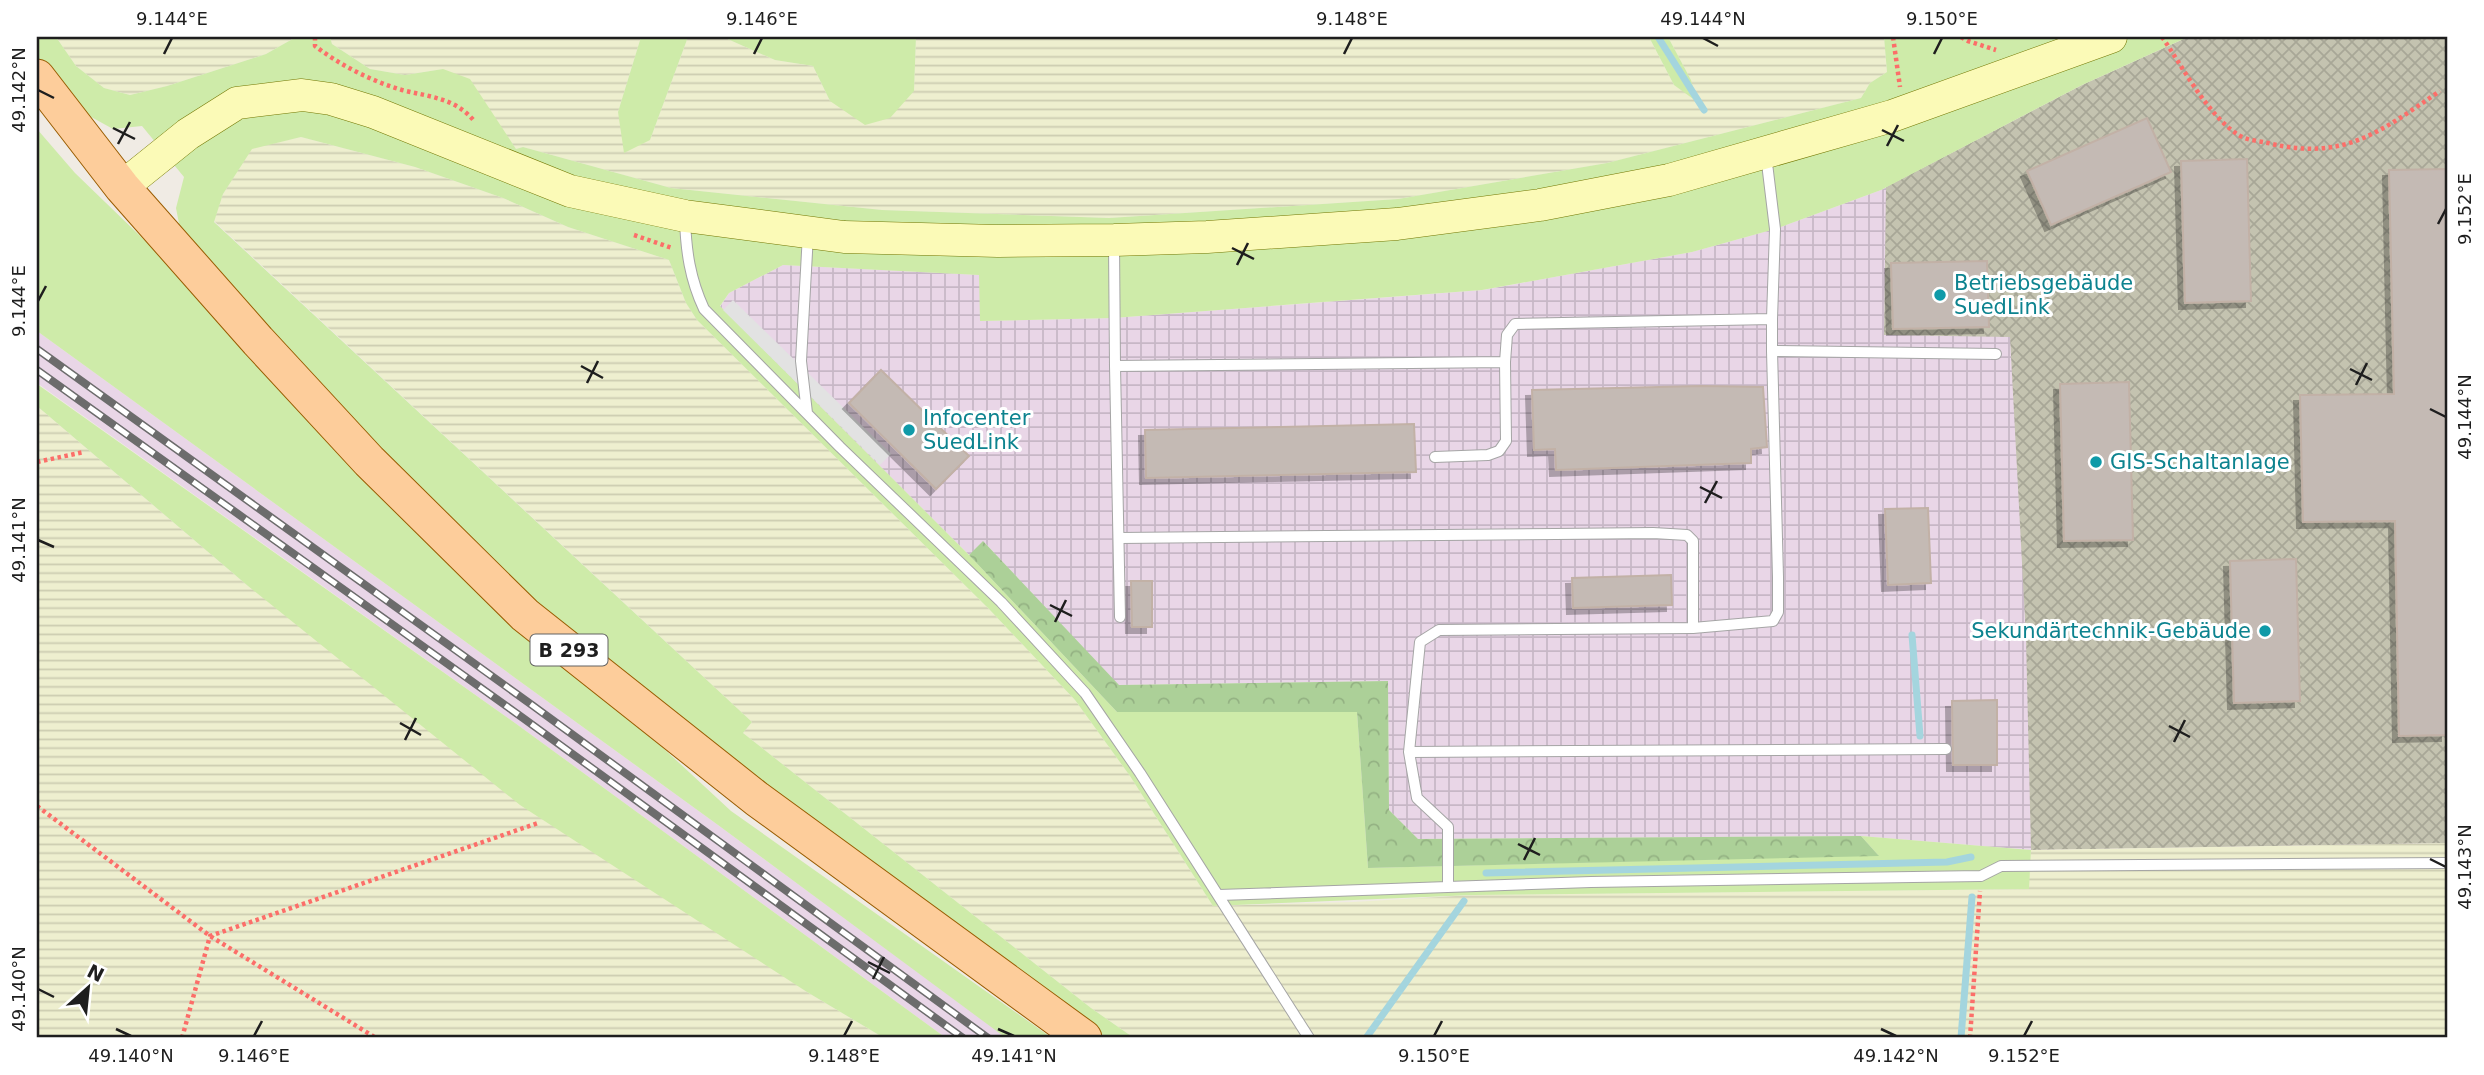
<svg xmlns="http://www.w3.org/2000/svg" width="2484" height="1075" font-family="'DejaVu Sans',sans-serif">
	<defs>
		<pattern id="industrial-grid" width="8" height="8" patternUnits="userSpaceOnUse" patternTransform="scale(1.75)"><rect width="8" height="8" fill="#e9d6e7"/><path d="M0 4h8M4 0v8" fill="none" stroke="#c7b7c6"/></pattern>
		<pattern id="construction-cross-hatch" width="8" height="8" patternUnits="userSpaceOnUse" patternTransform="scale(1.75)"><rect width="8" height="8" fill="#c4c3b0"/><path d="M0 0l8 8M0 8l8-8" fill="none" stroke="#a8a797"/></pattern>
		<pattern id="farmland-rules" width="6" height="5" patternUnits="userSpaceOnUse" patternTransform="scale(1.75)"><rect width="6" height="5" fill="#eeefcf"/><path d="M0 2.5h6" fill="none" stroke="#ccccb1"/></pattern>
		<pattern id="forest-crowns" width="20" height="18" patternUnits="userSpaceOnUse" patternTransform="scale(1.75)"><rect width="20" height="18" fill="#acd098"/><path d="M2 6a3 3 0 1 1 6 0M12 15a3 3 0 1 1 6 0" fill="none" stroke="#94b283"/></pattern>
		<filter id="shadow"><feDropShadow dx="-6" dy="6" stdDeviation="0" flood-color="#0004"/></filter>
	</defs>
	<rect width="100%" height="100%" fill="#f0ebe4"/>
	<path fill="url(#industrial-grid)" d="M2188,37H2447V843L2031,850L1861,836L1418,839L1389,810L1388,681L1118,685L984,542L969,555L720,307L729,293L783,265L980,275V321L1114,318L1483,290L1692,252L1775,229L1881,190Z"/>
	<path fill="#e9d6e7" d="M37,331L718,825L1007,1038H946L515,723L37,383Z"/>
	<path fill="url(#construction-cross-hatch)" d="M2188,37H2447V843L2031,850L2026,638L2010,337L1884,335L1886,187L2082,85Z"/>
	<path fill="url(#farmland-rules)" d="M56,37H296L266,54L167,86L130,95L104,88L76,66Z
		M330,37H641L618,112L650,140L688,37H723L775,60L813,66L830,101L914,91L916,37H1649L1674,85L1691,80L1668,37H1884L1887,72L1870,83L1861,98L1607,163L1398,199L1109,218L882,210L671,188L523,147L516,149L496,120L443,69L405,75L370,69L332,44Z
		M301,137L415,167L503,198L568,227L669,260L686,303L697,320L989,609L1075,700L1130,776L1213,906L1353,902L1473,895L2028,889L2031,850L2447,843V1038H1134L1091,1008L743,733L752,722L214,221L223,194L252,148Z
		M37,406L248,586L807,992L884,1038H37Z"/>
	<path fill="#ceeba9" d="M37,37H56L76,66L104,88L130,95L167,86L266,54L296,37H330L332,44L370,69L405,75L443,69L470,79L516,149L523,147L671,188L882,210L1109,218L1398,199L1607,163L1861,98L1870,83L1887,72L1884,37H2188L2082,85L1881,190L1775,229L1692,252L1482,290L1113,318L980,321L979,275L783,265L729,293L720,306L969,555L1117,712H1357L1368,868L1878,855L1861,836L2031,850L2029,889L1473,895L1213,906L1130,776L1075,700L989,609L697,320L686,303L669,260L568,227L503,198L415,167L301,137L252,149L223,194L214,222L752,722L743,733L1091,1008L1134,1038H1107L764,783L555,623L441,514L181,234L176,208L184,177L142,126L113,129L84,113L37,75Z
		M641,37H688L650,140L624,153L618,112Z
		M723,37H916L914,91L890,118L865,125L830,101L813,66L775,60Z
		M1649,37H1668L1691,80L1696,101L1674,85Z
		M37,129L75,173L225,318L512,608L731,811L1052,1038H1006L718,825L37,331Z
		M37,384L515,723L946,1038H884L807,992L520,805L248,586L37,406Z"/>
	<path fill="url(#forest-crowns)" d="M983,541L1119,685L1388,681L1389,810L1418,839L1861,836L1879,856L1368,868L1357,712H1117L969,555Z"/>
	<path fill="#e2e2e2" d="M733,300L891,454L880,465L723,310Z"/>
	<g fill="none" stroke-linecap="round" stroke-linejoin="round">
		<path stroke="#a4d5de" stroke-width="7" d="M1658,37L1704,110
			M1912,635L1920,736
			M1486,873L1947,862L1971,857
			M1366,1038L1464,901
			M1961,1038L1972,897"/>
	</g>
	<path fill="#c4bab4" stroke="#c2b1a6" stroke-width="2" filter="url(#shadow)" d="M2147,118L2171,172L2051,225L2027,171Z
		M2247,159L2251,301L2185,303L2181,161Z
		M2447,169V735L2399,736L2395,521L2303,522L2300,395L2394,394L2389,170Z
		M1987,261L1989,327L1893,329L1891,263Z
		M881,370L969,456L936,489L849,403Z
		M2129,382L2133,540L2064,541L2060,384Z
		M1702,386L1763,387L1767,447L1751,449V463L1556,470L1555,449L1534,450L1532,390Z
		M1414,424L1416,472L1146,478L1145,430Z
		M1928,508L1931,583L1888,585L1885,509Z
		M2296,559L2300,701L2234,703L2230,561Z
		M1671,575L1672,605L1573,608L1572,578Z
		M1131,581H1152V627H1132Z
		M1997,700V765H1953L1952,701Z"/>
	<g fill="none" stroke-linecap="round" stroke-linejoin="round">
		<g stroke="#a5a5a5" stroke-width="12">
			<path id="lane" d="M1766,155L1775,229L1772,319
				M685,219C686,251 690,279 704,309L840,447L1001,602L1085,693L1140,773L1309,1038
				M1114,243L1115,366
				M1772,351L1778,577V612L1773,621L1693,628L1439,630L1420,642L1409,752L1946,749
				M807,413L801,361L808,234
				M1435,457L1488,455L1499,451L1506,441L1505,362
				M1120,538L1556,534L1653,533L1687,535L1693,541V628
				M1120,617L1115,366L1505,362L1507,335L1515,324L1772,319V351L1996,354
				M1409,752L1417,798L1448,827V887
				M1219,895L1591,882L1981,876L2001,866L2447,863"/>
		</g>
		<g stroke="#737803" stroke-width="33">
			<path id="secondary" d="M122,187L188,134L237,103L302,95L331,99L373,112L570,191L685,216L844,237L998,241L1114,240L1207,237L1397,224L1540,205L1669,180L1892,116L2111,37"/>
		</g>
		<g stroke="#995c00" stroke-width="37">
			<path id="primary" d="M37,77L122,187L258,341L369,461L525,615L757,799L1084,1038"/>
		</g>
		<path stroke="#fc6e69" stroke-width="4.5" stroke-dasharray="3.5 3.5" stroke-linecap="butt" d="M315,37V46C340,65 371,81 402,90C430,97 456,98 475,122
			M1893,37L1900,87
			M1961,37L1968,41L1996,50
			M2162,37C2183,67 2206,113 2237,134C2245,140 2258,141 2268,143C2344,162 2381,131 2440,91
			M634,235L672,248
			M37,462L84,452
			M37,806L210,936L376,1038
			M182,1038L210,936L538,823
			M1970,1038L1980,891"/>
		<use href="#lane" stroke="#fff" stroke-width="10"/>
		<use href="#secondary" stroke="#fbfab7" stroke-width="32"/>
		<use href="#primary" stroke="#fdcd9b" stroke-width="35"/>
		<g stroke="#6c6c6c" stroke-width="8">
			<path id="rail" d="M37,349L532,705L988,1038
				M37,370L523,718L963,1038"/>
		</g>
		<use href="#rail" stroke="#fff" stroke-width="5" stroke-dasharray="16" stroke-linecap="butt"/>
	</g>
	<path fill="none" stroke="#1e1e1e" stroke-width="2.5" d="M1703,38L1718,46M164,54L172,38M754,54L762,38M1344,54L1352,38M1934,54L1942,38M38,90L54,98M113,128L135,139M1882,130L1904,141M118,144L130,122M1887,146L1898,125M2438,224L2446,209M1232,248L1254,259M1237,265L1248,243M38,301L46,286M581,366L603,378M2350,369L2372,380M587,383L598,361M2356,385L2367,363M2430,409L2446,417M1700,487L1722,498M1705,503L1717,481M38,540L54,547M1050,605L1072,616M1055,622L1066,600M400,723L421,735M2169,726L2190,737M405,740L416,718M2174,742L2185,720M1518,844L1540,855M2430,859L2446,867M1524,860L1535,838M868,962L890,973M873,979L884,957M38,989L54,997M116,1029L131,1036M998,1029L1014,1036M1881,1029L1896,1036M254,1036L262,1021M844,1036L852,1021M1434,1036L1442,1021M2024,1036L2032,1021"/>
	<g fill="#0f9aa8" stroke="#fff" stroke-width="2.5">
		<circle cx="1940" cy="295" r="7"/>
		<circle cx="909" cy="430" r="7"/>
		<circle cx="2096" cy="462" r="7"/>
		<circle cx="2265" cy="631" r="7"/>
	</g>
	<g text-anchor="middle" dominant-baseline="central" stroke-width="6" stroke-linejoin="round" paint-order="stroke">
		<rect fill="#fff" stroke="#626262" stroke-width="2" x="530.5" y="634.5" width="77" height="31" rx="5"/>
		<g font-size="19" font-weight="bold" fill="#1e1e1e">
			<text x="569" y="650">B 293</text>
		</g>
		<g font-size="21" fill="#0d838f" stroke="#fff" text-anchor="start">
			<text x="1954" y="283">Betriebsgebäude<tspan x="1954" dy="24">SuedLink</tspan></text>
			<text x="923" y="418">Infocenter<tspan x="923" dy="24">SuedLink</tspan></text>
			<text x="2110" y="462">GIS-Schaltanlage</text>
			<text x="2251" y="631" text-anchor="end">Sekundärtechnik-Gebäude</text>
		</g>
	</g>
	<rect width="2484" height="1075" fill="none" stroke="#ffffff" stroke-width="77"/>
	<g transform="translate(88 988) rotate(27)" stroke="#ffffff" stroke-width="5" paint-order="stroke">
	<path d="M0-5L12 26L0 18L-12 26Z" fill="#1e1e1e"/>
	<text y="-10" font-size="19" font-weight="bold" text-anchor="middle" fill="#1e1e1e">N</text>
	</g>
	<rect x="38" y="38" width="2408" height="998" fill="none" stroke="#1e1e1e" stroke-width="2.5"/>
	<g font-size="18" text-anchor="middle" fill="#1e1e1e">
		<text x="172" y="25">9.144°E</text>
		<text x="762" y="25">9.146°E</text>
		<text x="1352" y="25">9.148°E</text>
		<text x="1703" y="25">49.144°N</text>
		<text x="1942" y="25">9.150°E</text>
		<text transform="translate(19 90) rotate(-90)" y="6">49.142°N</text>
		<text transform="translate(2465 209) rotate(-90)" y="6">9.152°E</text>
		<text transform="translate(19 301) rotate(-90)" y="6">9.144°E</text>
		<text transform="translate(2465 417) rotate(-90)" y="6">49.144°N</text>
		<text transform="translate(19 540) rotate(-90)" y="6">49.141°N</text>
		<text transform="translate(2465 867) rotate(-90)" y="6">49.143°N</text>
		<text transform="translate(19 989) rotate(-90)" y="6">49.140°N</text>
		<text x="131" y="1062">49.140°N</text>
		<text x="254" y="1062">9.146°E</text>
		<text x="844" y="1062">9.148°E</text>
		<text x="1014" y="1062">49.141°N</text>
		<text x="1434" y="1062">9.150°E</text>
		<text x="1896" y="1062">49.142°N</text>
		<text x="2024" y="1062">9.152°E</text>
	</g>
</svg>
